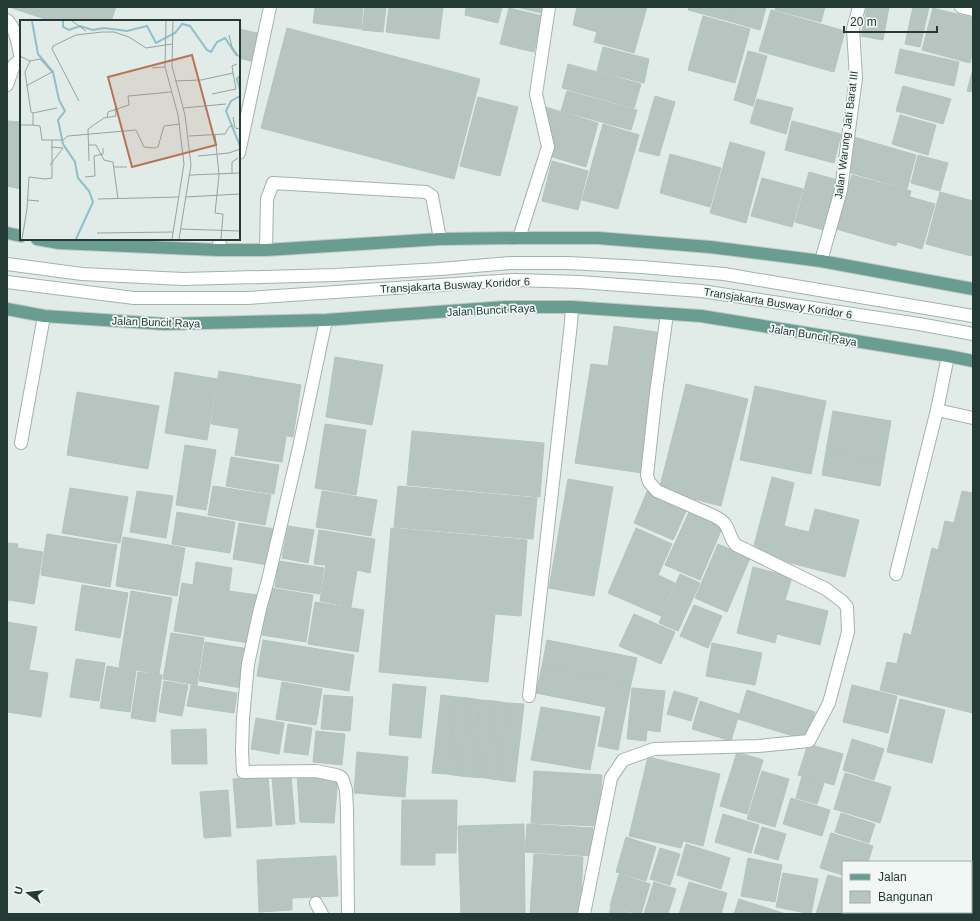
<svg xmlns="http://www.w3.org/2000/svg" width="980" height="921" font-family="Arial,sans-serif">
	<rect width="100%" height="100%" fill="#e1ebe7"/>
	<path fill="#b7c5c0" stroke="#b4c4be" d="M9,7H116L111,21H51Z
		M315,7H363L361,29L313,23Z
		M365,7H386L383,32L362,30Z
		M389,7H443L439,39L386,32Z
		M466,7H502L498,23L465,15Z
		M516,7H544L542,13Z
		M577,7H647L634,53L594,42L597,32L573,25Z
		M689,7H733L729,21L688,10Z
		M733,7H766L760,30L729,21Z
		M776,7H825L821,22L775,10Z
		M867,7H889L883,40L861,36Z
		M913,7H929L920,47L905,44Z
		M509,8L542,16L534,52L500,44Z
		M933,8L973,18V51L970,63L922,50Z
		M771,10L845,31L834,72L759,51Z
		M703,16L750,29L735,83L688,70Z
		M287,28L480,79L454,179L261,128Z
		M239,29L261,34L254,62L239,58Z
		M603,47L649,59L644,83L597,71Z
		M900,49L959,62L954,86L895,73Z
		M748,51L767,56L753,106L734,100Z
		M568,64L641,84L634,108L562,88Z
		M973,69V92L967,91Z
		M903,86L951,99L943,124L896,111Z
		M567,91L637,110L631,130L561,111Z
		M655,96L675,102L659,156L639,151Z
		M478,97L518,107L500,176L460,166Z
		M757,99L793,108L786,134L750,123Z
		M542,106L598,123L586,167L549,156Z
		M900,115L936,125L928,155L892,144Z
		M7,121L21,122V189L7,186Z
		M792,121L841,134L834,163L785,150Z
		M603,124L639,135L618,209L582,200Z
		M854,137L916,155L907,189L848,172Z
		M730,142L765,152L746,223L710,213Z
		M670,154L721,168L710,207L660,193Z
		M918,155L948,163L940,191L911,183Z
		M552,161L588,171L578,210L542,201Z
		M809,172L841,181L827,231L795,222Z
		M852,175L911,191L896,246L836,229Z
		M762,178L803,189L792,227L751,216Z
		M940,192L973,201V247L971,256L926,244Z
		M910,197L935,204L922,249L898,242Z
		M614,326L663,333L642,473L575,463L591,364L608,366Z
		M335,357L383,365L372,425L326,417Z
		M219,371L301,385L293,437L211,424Z
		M175,372L217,379L207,440L165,433Z
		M686,384L748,399L721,506L659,490Z
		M755,386L826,401L811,474L740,460Z
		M77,392L159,406L148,469L67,455Z
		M833,411L891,421L884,461L826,451Z
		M325,424L366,430L356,495L315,488Z
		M239,429L286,437L282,462L235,455Z
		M412,431L544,443L540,497L407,485Z
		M185,445L216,450L206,510L176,505Z
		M826,451L884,461L880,486L822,475Z
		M231,457L279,465L274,494L226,486Z
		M772,477L794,483L784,526L809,532L815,509L859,520L845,577L752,553Z
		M568,479L613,487L594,596L549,588Z
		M213,486L271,495L265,525L208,515Z
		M398,486L537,498L533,539L394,527Z
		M70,488L128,497L120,543L62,533Z
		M648,489L688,507L673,540L634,523Z
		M137,491L173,496L166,538L130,532Z
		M322,491L377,500L371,536L316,527Z
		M962,491L973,493V713L880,690L887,662L897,664L904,633L911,635L932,548L938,550L945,521L954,523Z
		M177,512L235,522L230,553L172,544Z
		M689,512L723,526L700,580L665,565Z
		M239,523L275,529L268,565L233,559Z
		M288,526L314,530L308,563L282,558Z
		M391,528L527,540L521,616L495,614L488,682L379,672Z
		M636,528L672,544L658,575L675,583L661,616L608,593Z
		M319,530L375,539L370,573L357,570L351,607L320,601L326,565L314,564Z
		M47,534L117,545L110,587L41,575Z
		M123,537L185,548L177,596L116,586Z
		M7,543L18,544L7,607Z
		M718,544L750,558L727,612L695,598Z
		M18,548L43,552L34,604L9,600Z
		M279,561L324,568L320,594L275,587Z
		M196,562L232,568L229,591L257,595L249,643L174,631L182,583L193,585Z
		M753,567L792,577L785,600L828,611L820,645L777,634L775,643L737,633Z
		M680,574L700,583L678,631L659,623Z
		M82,585L128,593L120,638L75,630Z
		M270,588L313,595L306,642L262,635Z
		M131,591L172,598L159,674L119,667Z
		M315,602L364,610L358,652L308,644Z
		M694,605L722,616L708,648L680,636Z
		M634,614L675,632L661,664L619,646Z
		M7,622L37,627L29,670L48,673L41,717L7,712Z
		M171,633L204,638L197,685L163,679Z
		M263,640L354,655L349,691L257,676Z
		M547,640L637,658L631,684L542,666Z
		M205,642L249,649L242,688L199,681Z
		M712,643L762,653L755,685L706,676Z
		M76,659L105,663L99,701L70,697Z
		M107,666L136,671L130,712L100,708Z
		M542,666L631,684L618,750L598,746L606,707L536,693Z
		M138,672L162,675L155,722L131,718Z
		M164,681L188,685L182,716L159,712Z
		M282,682L322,689L316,725L276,719Z
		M393,684L426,687L421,738L389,735Z
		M191,685L237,693L234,713L187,706Z
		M852,685L897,696L888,733L843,722Z
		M632,688L665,691L660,732L647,730L646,741L627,739Z
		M747,690L815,712L806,740L738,719Z
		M674,691L698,698L691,721L667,714Z
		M324,695L353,697L350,731L321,729Z
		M441,695L456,697L447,774L432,773Z
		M456,697L468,698L460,776L447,774Z
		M468,698L481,700L472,777L460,776Z
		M900,699L945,710L932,763L887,752Z
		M481,700L494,701L485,778L472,777Z
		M494,701L507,703L499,780L485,778Z
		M700,701L739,714L731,741L692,729Z
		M507,703L524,704L515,782L499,780Z
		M541,707L600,717L590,770L531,760Z
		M256,718L284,723L279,754L251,749Z
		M288,724L312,728L308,755L284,752Z
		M206,729L207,764H172L171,730Z
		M316,731L345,734L342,765L313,762Z
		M852,739L884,749L874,780L843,770Z
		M808,744L843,754L834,785L798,775Z
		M357,752L408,757L405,797L354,793Z
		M737,752L763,760L747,814L720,806Z
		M648,757L720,774L703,846L683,841L681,848L629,836Z
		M534,771L602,775L598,826L531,823Z
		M762,771L789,779L775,827L747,819Z
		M845,773L891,787L880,823L834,809Z
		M297,774L338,777L334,823L300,822Z
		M291,775L295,824L276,825L272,777Z
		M268,776L272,826L237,828L233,779Z
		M802,776L824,783L817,804L796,798Z
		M228,790L231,836L204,838L200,792Z
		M791,798L830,810L822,836L783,824Z
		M402,800H457L456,853H435V865H401Z
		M841,813L875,824L869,843L835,832Z
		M723,814L759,825L751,853L715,842Z
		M524,824L525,914H461L458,826Z
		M527,824L593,828L592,856L525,852Z
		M762,827L786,834L778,860L754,853Z
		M831,833L873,846L868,862H843V875L820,868Z
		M626,837L656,847L646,881L616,872Z
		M686,844L730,858L721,889L677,875Z
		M660,848L680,854L670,885L650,879Z
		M534,854L583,857L580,914H530Z
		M336,856L338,896L292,898V910L259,912L257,860Z
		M748,858L782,865L775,902L741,896Z
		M783,873L818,879L811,914L776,907Z
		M619,874L650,884L641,914H637L610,906Z
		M828,875L843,879V910L842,914H816Z
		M654,882L676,889L668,914H644Z
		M689,882L727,893L721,914H679Z
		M739,899L786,914H734Z
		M611,907L632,914H609Z
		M846,912H924L923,914H846Z"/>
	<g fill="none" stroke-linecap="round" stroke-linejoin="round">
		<g stroke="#a4b2ae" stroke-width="14">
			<path id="service" d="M7,20C17,30 18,47 21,59
				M7,85L14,65L21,59
				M266,250L267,199L273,183L426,192L432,196L440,239
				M7,264L82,274L183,279L335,275L440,269L511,263H568L642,267L724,274L973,316
				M7,282L134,298H247L515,280L580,282L701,291L919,324L973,334
				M937,410L973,418
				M896,574L937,410L948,356
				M529,696L571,323L572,307"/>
		</g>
		<g stroke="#a4b2ae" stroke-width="14">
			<path id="minor" d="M961,7L973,10
				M239,153L270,7
				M519,238L548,147L536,94L549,7
				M218,250L220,239
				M821,261L841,190L856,78L853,29L859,7
				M326,320L298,452L268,580L260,609L248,664L243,718L242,751L243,772L316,771L336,775L341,777L343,780L346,790L347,810L348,914
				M21,443L44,316
				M316,903L322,914
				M584,914L611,778L623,760L654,749L758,746L809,741L829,703L848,632L847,607L843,602L826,589L736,545C730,539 730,531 725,524C722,520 718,518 714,516L657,491L649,482L647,475L656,393L667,314"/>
		</g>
		<g stroke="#c1c8c6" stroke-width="14">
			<path id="primary" d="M7,233L21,236
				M37,239L59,243L218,250H266L440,239L519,238H598L710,247L821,261L973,289
				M7,309L44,316L164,324L326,320L505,307H572L701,316L948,356L973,361"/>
		</g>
		<use href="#service" stroke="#fff" stroke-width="12"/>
		<use href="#minor" stroke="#fff" stroke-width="12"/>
		<use href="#primary" stroke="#699d92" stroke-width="12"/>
	</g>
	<g text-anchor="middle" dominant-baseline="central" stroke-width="3.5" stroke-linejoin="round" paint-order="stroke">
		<g font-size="11" fill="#233a35" stroke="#f1f7f5">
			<text transform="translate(846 135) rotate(-83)">Jalan Warung Jati Barat III</text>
			<text transform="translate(455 285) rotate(-3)">Transjakarta Busway Koridor 6</text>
			<text transform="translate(778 303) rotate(9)">Transjakarta Busway Koridor 6</text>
			<text transform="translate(491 310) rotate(-3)">Jalan Buncit Raya</text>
			<text transform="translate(156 322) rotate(2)">Jalan Buncit Raya</text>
			<text transform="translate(813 335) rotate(9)">Jalan Buncit Raya</text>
		</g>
	</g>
	<g transform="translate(20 20)">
		<rect width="220" height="220" fill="#e1ebe7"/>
		<path fill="none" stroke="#8dc0cc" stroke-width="2" d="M12,1L18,34L33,52L39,80L45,91L38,100L43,124L55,142L58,158L69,171L73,182L56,219M43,1V7L49,10L60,6L73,10L84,8L107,11L127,6L136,23L155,13L162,4L170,6L187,30L191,32L197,22L205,18L217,36M220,56L217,59L220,69M220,76L211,81L206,91L220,126"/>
		<path fill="none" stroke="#95a4a0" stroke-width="1" d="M52,1L66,11M146,1L145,47L158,95L164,144L152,219M153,1L152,46L165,95L171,145L159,219M209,15L212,27L220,38M0,36L10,41L20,39L32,52L6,66M132,48L145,47M155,61L181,60L213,53L212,46L217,44M192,74L216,69L213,53M59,81L32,29L33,26L56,15L82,12H94L109,17L126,28L152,24M163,88L206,84M13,93L37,88M213,97L215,108L220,109M87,98L88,92L109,85L108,76L151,72M0,105H13M195,114L199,155L195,193L203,194L201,219M169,116L205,114L209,107L213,105M32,120H43L48,116L116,110L124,127L135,128L138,127L144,106L160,104M69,125H76L84,140L93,142L98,179M178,136L209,133L220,129M69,141L68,109L84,98L96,96L95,89L97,86M30,145L43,128L31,127M94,147H107M212,153V142L218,138M170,155L220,153M65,157L75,156L74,136L83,134V128M165,177L220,174M78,179L158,177M7,180L19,181M160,209L220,211M77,213L153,212M2,219L7,189L9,157L25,159L32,158V120H22L20,106L13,105V93L11,92L5,52L10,41"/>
		<path fill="#b77557" fill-opacity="0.15" stroke="#b77557" stroke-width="2" d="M172,35L196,125L112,147L88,57Z"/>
		<rect width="220" height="220" fill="none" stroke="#233a35" stroke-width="2"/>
	</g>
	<rect width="980" height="921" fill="none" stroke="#233a35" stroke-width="16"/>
	<rect x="842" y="861" width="130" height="52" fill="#f1f7f5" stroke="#9faba8"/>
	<rect x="850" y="874" width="20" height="6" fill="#699d92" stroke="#9faba8"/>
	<text x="878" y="881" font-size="12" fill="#233a35">Jalan</text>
	<rect x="850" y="891" width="20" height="12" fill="#b7c5c0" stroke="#9faba8"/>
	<text x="878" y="901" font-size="12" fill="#233a35">Bangunan</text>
	<g transform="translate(28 893) rotate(285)" stroke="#f1f7f5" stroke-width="3" paint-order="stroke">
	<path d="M0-3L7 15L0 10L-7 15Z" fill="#233a35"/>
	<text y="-6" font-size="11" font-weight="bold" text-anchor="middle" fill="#233a35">U</text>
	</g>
	<path d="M844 26v6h93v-6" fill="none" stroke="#233a35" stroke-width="2"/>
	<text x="850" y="26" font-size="12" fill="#233a35" stroke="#f1f7f5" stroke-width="3" paint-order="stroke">20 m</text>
</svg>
